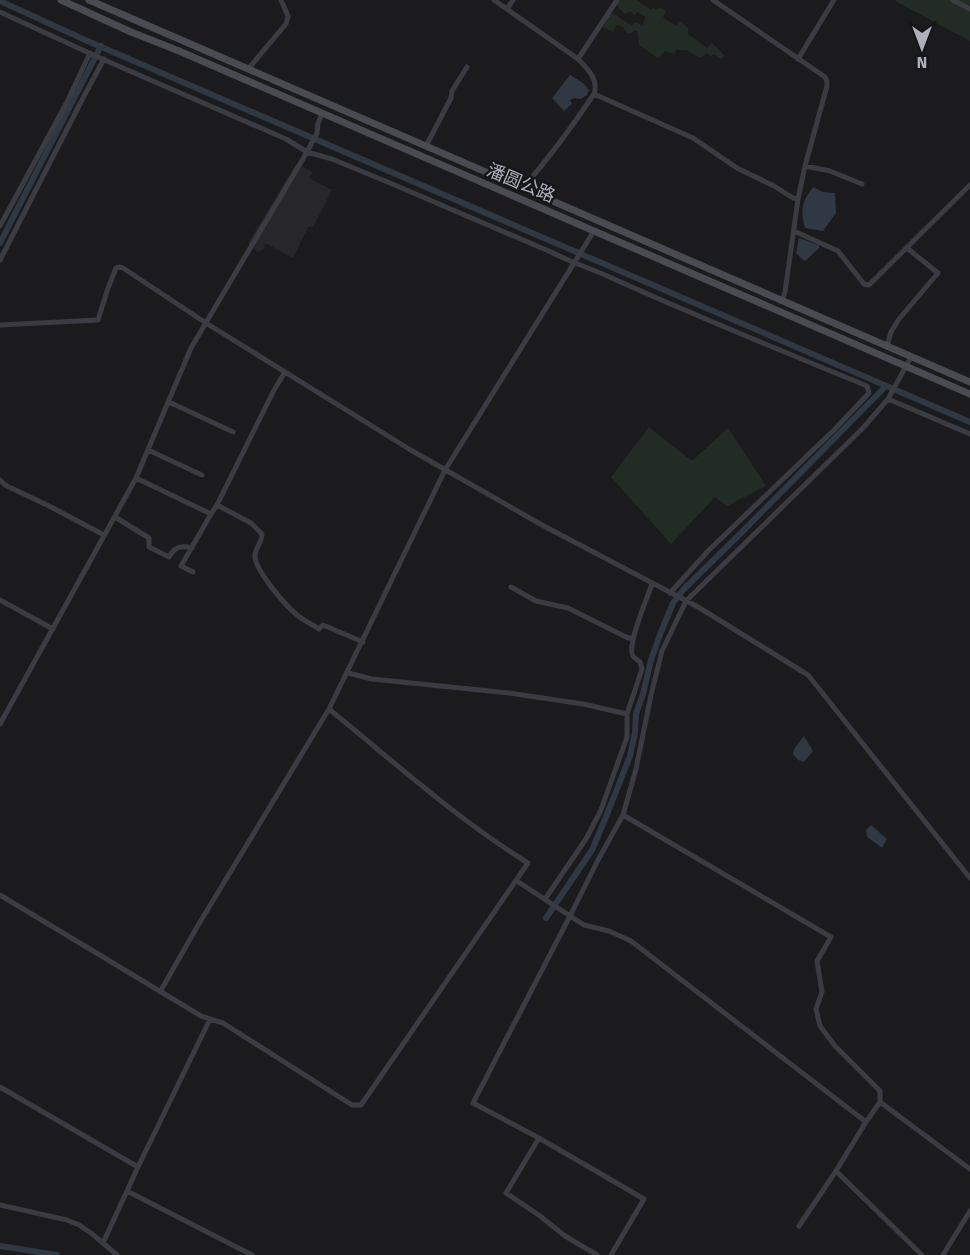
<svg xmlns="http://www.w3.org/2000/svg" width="970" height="1255" font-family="'Fira Sans','Noto Sans SC',sans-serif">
	<rect width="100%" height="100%" fill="#1b1b1d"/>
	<path fill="#27262a" d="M296,164L313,172L309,178L332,190L313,227H308L293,258L265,243L264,249L258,252L248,243Z"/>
	<path fill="#222c24" d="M614,0H637L651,10L653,8L657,10L659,7L666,11L663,17L676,26L680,21L688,28V34C695,38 700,44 707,48L712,43L725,56L721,59L713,54L711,57L707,53L700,58L686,50H677L674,54L665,51L658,58L639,45L637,30L628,34L623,27L617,25L613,32L603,27L611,12L632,26L635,22L642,25L646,17L637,12L635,15L630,11L625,14L619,8Z
		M896,0H970V41L895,1Z
		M649,427L692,461L728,428L766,486L727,506L715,497L671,544L611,477Z"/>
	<path fill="#2f3843" d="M570,75L583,83L589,90L587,95L581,99L575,98L570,100L572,104L564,111L552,98Z
		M813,187L823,192L835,193L836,213L823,231L805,228C800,209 802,202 813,187Z
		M799,238L819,245V248L805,261L803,260L796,253Z
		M804,736L813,751L804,762L798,760L793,754L794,749Z
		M871,825L887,839L882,848L867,837L866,830Z"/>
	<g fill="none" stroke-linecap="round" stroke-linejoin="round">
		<path stroke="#2f3843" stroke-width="6" d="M0,1L83,39L970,422
			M0,243L101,46
			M546,918L592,850L606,817L630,756L635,733L636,714L643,694L651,660L661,632L673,603L684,589L743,531L886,386
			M0,1246L57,1255"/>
		<path stroke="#3b3c43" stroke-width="5" d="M494,0L578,59C588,69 599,80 594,94C572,127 549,158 523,188
			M713,0L825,77L827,81V86L805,166L798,199L785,292L782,301
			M953,0L970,9
			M507,9L513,0
			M0,12L100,58L286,139L307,152L332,159L390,183L551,252C572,263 593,269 614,279C698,317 782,351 867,386L869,393L835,429L708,551L670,593
			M578,59L617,0
			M798,59L834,0
			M248,69L286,24L288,16L281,0
			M594,94L693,138L737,168L774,186L793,198L798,199
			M426,146L451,98L452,91L467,67
			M805,166L830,171L862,184
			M0,226L67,102L90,53
			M794,231L838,251L864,284L869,285L970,185
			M0,260L84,96L104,59
			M0,325L98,320L107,291L116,268L119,267L123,268L206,323L409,449L542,525L698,607L808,675L970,878
			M887,347L891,332L899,319L938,273L907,248
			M911,357L888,399L970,434
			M169,402L233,432
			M148,450L202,475
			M136,478L211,514L217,505L274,390L285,372
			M0,480L5,485L51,507L104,535
			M217,505L251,523L262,534C262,543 255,548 255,556C255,570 285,605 296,614C302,620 312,624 319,629L323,625L363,642
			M115,517L149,538V547L169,557C175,547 180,545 192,548
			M193,572L181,566L211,514
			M511,587L536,601L568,608L626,637L633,639
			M0,600L53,629
			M348,673L372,679L509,693L583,704L627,714
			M0,724L136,478L191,348L307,152L317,133L318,124L322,113
			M623,815L831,937L817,961L822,992L816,1009L820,1026L835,1046L880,1091V1102
			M517,881L570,916L473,1103L539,1138L644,1199L611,1255
			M0,895L201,1016L223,1023L352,1105H361L528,863C457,819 394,762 329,709
			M545,899L586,839L601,810L627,737V714L642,669L640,662C639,661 634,658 633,656C626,646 648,596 652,584
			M160,992L197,927L329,709L445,470L594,231
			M0,1087L138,1167
			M866,1122L880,1102L970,1169
			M539,1138L506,1193L540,1216L565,1236L597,1255
			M836,1171L866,1122L631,941L609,931L584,925L570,916L598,860L623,815L636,769L651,695L662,651L686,601L863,428L888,399
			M127,1191L252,1255
			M0,1205L67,1220L79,1225L91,1233L117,1255
			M799,1226L836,1171L922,1255
			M103,1243L138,1167L210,1019
			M943,1255L970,1211"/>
		<path stroke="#494b53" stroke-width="7" d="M61,0L131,32L179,51L970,394
			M89,0L970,382"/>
	</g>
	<g text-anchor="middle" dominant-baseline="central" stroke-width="5" stroke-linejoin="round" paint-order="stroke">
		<g font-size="18" fill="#adb0bd" stroke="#161618">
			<text transform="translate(521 183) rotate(23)">潘圆公路</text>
		</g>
	</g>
	<g transform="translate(922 48) rotate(180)" stroke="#161618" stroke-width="4.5" paint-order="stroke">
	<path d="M0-4.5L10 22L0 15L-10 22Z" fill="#adb0bd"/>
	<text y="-9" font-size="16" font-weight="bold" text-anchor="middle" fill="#adb0bd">N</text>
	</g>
</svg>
